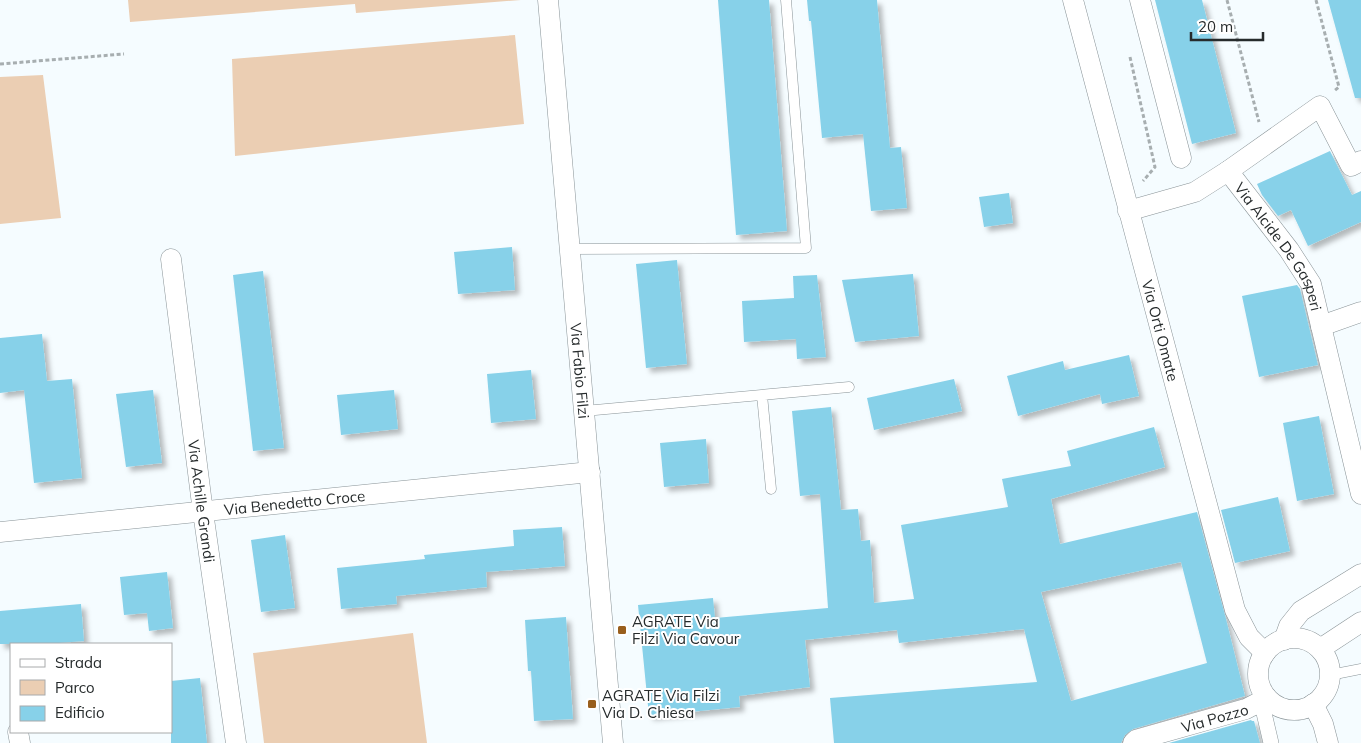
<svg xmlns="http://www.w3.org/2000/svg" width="1361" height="743" font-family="Mulish,sans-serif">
	<defs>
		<filter id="shadow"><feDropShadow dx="4.5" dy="4.5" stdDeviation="2.5" flood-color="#0004"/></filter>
	</defs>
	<rect width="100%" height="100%" fill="#f5fcff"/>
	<path fill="#ebceb3" d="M128,0H521L356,13L355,4L130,22Z
		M515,35L524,124L235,156L232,59Z
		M43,75L61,218L0,224V77Z
		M413,633L427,743H264L253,653Z"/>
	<path fill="#87d1e9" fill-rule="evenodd" filter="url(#shadow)" d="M718,0H769L787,231L736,235Z
		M807,0H877L890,148L901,147L907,208L871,211L863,134L822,138L811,21H809Z
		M1155,0H1202L1236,133L1192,144Z
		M1328,0H1361V98H1355Z
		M1330,151L1352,195L1361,191V222L1308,246L1291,210L1278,216L1262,195L1257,184Z
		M1009,193L1013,223L984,227L979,197Z
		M512,247L515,290L458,294L454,252Z
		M677,260L687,364L646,368L636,264Z
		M263,271L284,448L253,451L233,275Z
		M913,274L919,336L855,342L842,280Z
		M817,275L826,357L797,359L796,339L744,342L742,301L794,298L793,276Z
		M1297,285L1300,289L1318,365L1259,377L1242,296Z
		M42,334L47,381L72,379L82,478L34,483L24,390L0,393V338Z
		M1129,355L1139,396L1102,404L1100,394L1018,416L1007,376L1063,361L1065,370Z
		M531,370L536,419L491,423L487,374Z
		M954,379L962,411L874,430L867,398Z
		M153,390L162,463L126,467L116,394Z
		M394,390L398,429L341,435L337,395Z
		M831,407L841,510L858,509L861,541L870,540L874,603L914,599L901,525L1008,507L1002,479L1071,466L1067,451L1154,427L1165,467L1051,499L1060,544L1197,512L1226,619L1245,696L1133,729L1125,735L1121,743H834L830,698L1037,682L1024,629L899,643L897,630L805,640L810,687L739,696L740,707L649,716L638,605L713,598L715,618L828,608L820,494L800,496L792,411ZM1181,562L1207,663L1071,701L1041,592Z
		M1319,416L1334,494L1297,501L1283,423Z
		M706,439L709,483L664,487L660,443Z
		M1278,497L1290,551L1235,563L1221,510Z
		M562,527L565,566L486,572L487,587L396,596L397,604L341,609L337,568L425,559L424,555L514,546L513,530Z
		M285,535L295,608L261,612L251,540Z
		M167,572L173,628L149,631L147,613L124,615L120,577Z
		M81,604L84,641L46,644H0V611Z
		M566,617L573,719L534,721L531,671H528L525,620Z
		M200,678L207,743H171V681Z
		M1251,720L1252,721H1254L1260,743H1169Z"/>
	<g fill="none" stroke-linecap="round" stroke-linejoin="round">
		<g stroke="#899397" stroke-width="11">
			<path id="service" d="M570,249L806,248L786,0
				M762,395L771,489
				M584,411L849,387
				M1330,675L1361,669"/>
		</g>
		<g stroke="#899397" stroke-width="16">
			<path id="pedestrian" d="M1258,703L1264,713L1271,743"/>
		</g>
		<g stroke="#899397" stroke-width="21">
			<g id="minor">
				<path id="s1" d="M548,0L613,743"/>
				<path id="s2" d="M1073,0L1235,610L1249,637L1265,653"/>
				<path d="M1140,0L1181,158"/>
				<path id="s3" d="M1228,171L1289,250L1311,284L1361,494"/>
				<path d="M1128,211L1195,192L1228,171L1320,106L1351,166L1361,161"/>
				<path id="s4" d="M171,259L203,512L236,743"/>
				<path d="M1321,326L1361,312"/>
				<path id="s5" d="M0,532L590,472"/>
				<circle cx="1294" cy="674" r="36"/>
				<path d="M1284,640L1289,626L1301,611L1361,574"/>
				<path d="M1320,649L1361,622"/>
				<path d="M1313,704L1323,724L1328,743"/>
				<path d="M18,732L20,743"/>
				<path id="s6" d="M1133,743L1136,740L1246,709L1267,698"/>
			</g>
		</g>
		<path stroke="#a7aeb0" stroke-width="3" stroke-dasharray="4 2.5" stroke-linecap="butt" d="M1227,0L1259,122
			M1316,0L1339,87L1334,91
			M1130,57L1155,167L1143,181
			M0,64L124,54"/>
		<use href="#service" stroke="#fff" stroke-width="10"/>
		<use href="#pedestrian" stroke="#fff" stroke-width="15"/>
		<use href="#minor" stroke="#fff" stroke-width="20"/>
	</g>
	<g fill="#995f1d" stroke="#fff" stroke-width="2">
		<rect x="617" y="625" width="10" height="10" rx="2.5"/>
		<rect x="587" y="699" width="10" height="10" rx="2.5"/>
	</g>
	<g text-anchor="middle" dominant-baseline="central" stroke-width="4" stroke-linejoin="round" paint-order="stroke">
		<g font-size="15" fill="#262b2c" stroke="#fff">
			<text stroke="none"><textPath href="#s3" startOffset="92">Via Alcide De Gasperi</textPath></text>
			<text stroke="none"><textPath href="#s2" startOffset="342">Via Orti Omate</textPath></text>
			<text stroke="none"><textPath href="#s1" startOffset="372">Via Fabio Filzi</textPath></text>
			<text stroke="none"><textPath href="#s4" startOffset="244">Via Achille Grandi</textPath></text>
			<text stroke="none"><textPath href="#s5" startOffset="296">Via Benedetto Croce</textPath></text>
			<text stroke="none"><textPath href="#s6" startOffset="86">Via Pozzo</textPath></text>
		</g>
		<g font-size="15" fill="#262b2c" stroke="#fff" text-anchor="start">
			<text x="632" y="621">AGRATE Via<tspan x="632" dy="17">Filzi Via Cavour</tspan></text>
			<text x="602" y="695">AGRATE Via Filzi<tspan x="602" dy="17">Via D. Chiesa</tspan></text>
		</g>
	</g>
	<rect x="10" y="643" width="162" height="90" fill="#ffffff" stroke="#a8aaab"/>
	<rect x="20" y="659" width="25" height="8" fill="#ffffff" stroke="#a8aaab"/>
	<text x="55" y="668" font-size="15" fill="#262b2c">Strada</text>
	<rect x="20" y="680" width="25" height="15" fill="#ebceb3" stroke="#a8aaab"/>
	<text x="55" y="693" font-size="15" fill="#262b2c">Parco</text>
	<rect x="20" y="706" width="25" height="15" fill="#87d1e9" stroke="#a8aaab"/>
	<text x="55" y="718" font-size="15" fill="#262b2c">Edificio</text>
	<path d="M1191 32v8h72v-8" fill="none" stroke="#262b2c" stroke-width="2.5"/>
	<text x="1198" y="32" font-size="15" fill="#262b2c" stroke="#ffffff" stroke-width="4" paint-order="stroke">20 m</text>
</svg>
